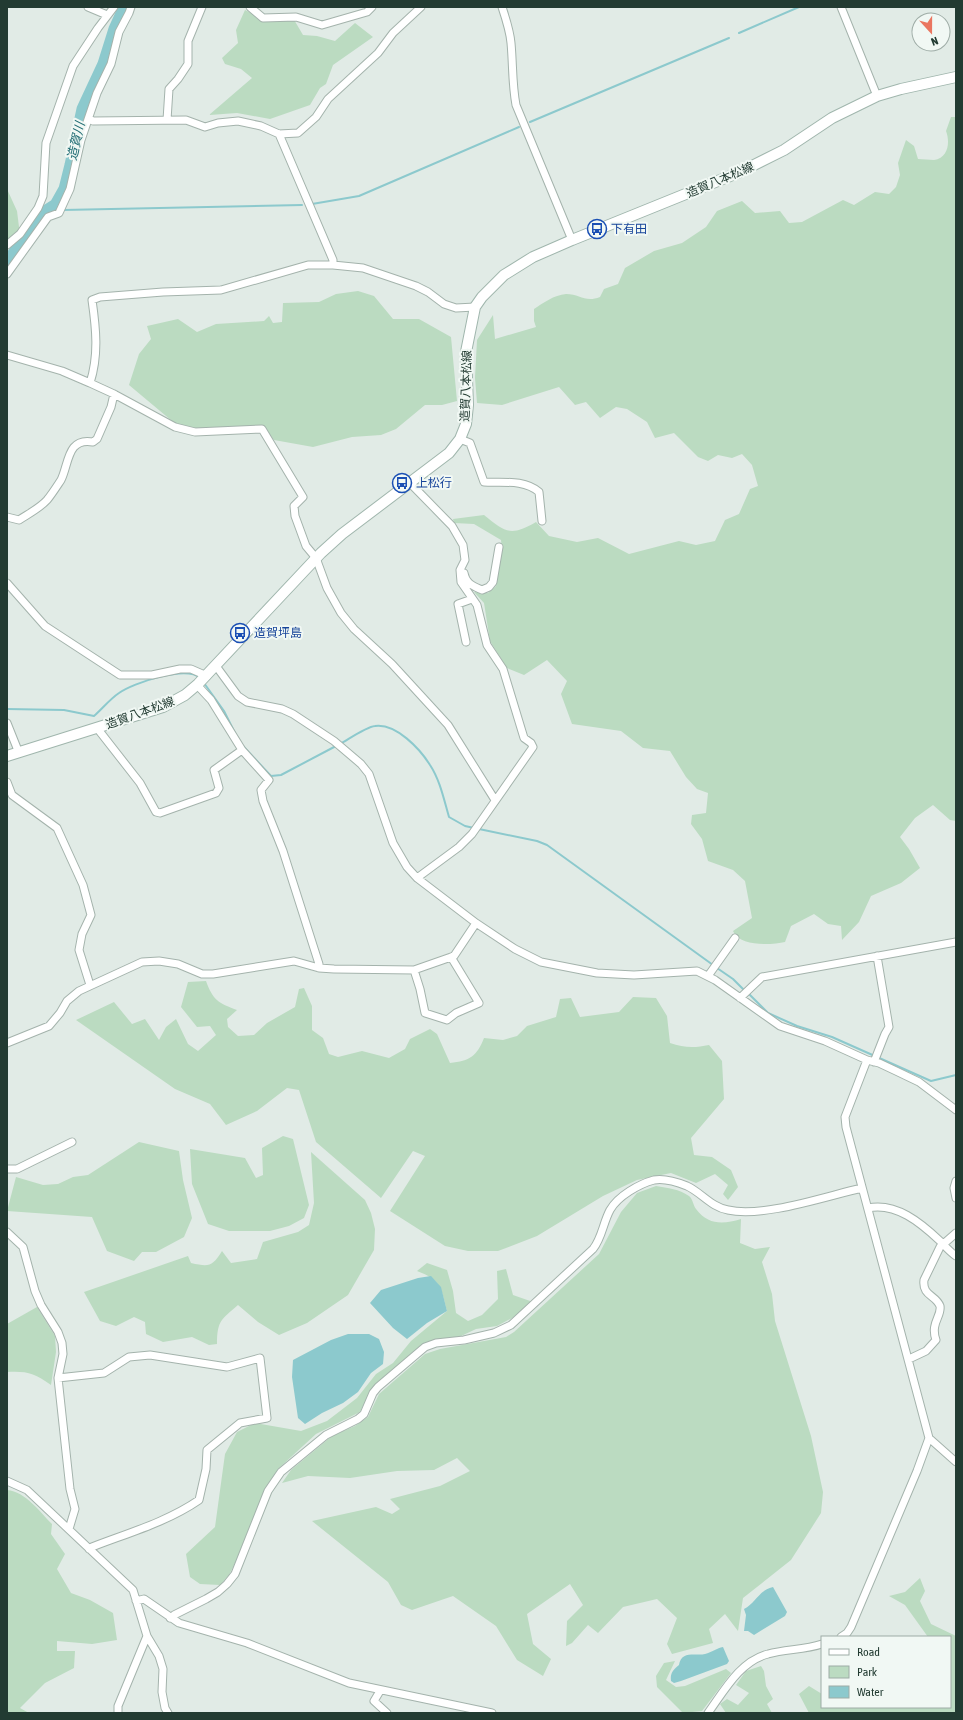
<svg xmlns="http://www.w3.org/2000/svg" width="963" height="1720" font-family="'Asap Condensed','Noto Sans JP',sans-serif">
	<rect width="100%" height="100%" fill="#e1ebe6"/>
	<path fill="#bbdbc1" d="M245,10L269,22L293,18L303,35L317,36L335,41L355,23L373,37L333,65L326,84L320,88L310,105L270,119L237,113L209,115L252,78L241,69L225,64L222,58L238,43L236,30Z
		M951,117H956V821L950,820L933,805L915,818L900,837L909,849L920,868L901,883L871,896L859,922L842,940L841,926L828,924L814,914L791,926L785,942C771,945 740,947 733,931L752,918L745,881L733,870L708,861L702,839L691,824L692,815L706,813L708,793L697,789L686,777L670,751L643,748L621,731L572,724L561,694L567,681L547,660L524,675L507,668L490,641L484,603L474,592L488,593L496,586L502,551L501,540L474,524L454,523L453,519L484,515C505,532 510,537 536,522L549,536L577,542L598,538L629,554L679,541L696,545L715,541L725,520L739,514L750,489L758,486L752,465L742,454L732,458L718,455L708,461L698,457L674,433L655,438L647,422L627,409L616,407L600,418L586,402L575,405L559,387L502,405L477,403L475,378L477,340L493,315L495,339L536,327L534,321V309C543,303 554,295 566,294C580,294 585,303 600,297L604,289L618,284L625,268L654,251L682,243L706,227L717,211L742,201L755,213L780,211L789,223L802,222L843,200L854,205L875,192L889,194L896,187L900,175L898,163L906,140L914,146L918,159C923,159 929,160 934,160C949,158 950,141 946,131Z
		M7,189L17,211L20,235L7,246Z
		M358,291L374,296L393,319H419L451,337L457,401L442,405H425L396,429L381,435L352,437L313,447L274,440L263,426L196,429L178,426L129,385L139,354L151,339L147,326L178,319L197,332L216,324L264,321L269,316L273,323L282,322L283,303L319,302L336,294Z
		M206,981C213,1000 218,1003 237,1010L227,1019L228,1027L238,1036L254,1035L267,1023L295,1007L299,989L304,988L312,1006V1030L323,1038L329,1054L338,1057L362,1051L389,1058L405,1049L410,1039L430,1029L437,1034L450,1063C470,1061 477,1056 484,1038L503,1040L517,1036L527,1026L556,1017L560,999L571,998L580,1017L619,1012L633,997L656,998L667,1016L670,1043C684,1048 695,1048 709,1045L722,1061L724,1099L691,1138L694,1155L712,1157L731,1170L738,1187L728,1200L723,1194L728,1185L715,1174L696,1183L671,1173L637,1180L603,1196L537,1236L498,1251H468L445,1246L390,1211L425,1156L413,1151L381,1198L316,1142L299,1090L287,1088L257,1111L226,1125L210,1104L175,1089L76,1020L114,1002L132,1024L145,1019L159,1040L166,1027L176,1019L188,1044L198,1051L216,1035L210,1026L197,1027L181,1007L188,982Z
		M283,1136L293,1139L309,1205L304,1218L289,1226L270,1231H229L208,1224L192,1184L190,1149L245,1158L256,1178L263,1175L262,1148Z
		M139,1142L179,1151L183,1180L192,1218L184,1237L156,1252H142L134,1261L107,1251L92,1217L7,1211L16,1177L43,1185L58,1184L73,1177L88,1175Z
		M311,1152L365,1200L371,1213L375,1229L374,1250L348,1295L307,1323L279,1335L258,1322L238,1305C222,1319 217,1320 217,1344L209,1345L192,1337L163,1342L146,1334L145,1322L134,1317L116,1326L100,1321L84,1292L188,1256L191,1263C209,1267 212,1267 222,1251L231,1263L257,1259L263,1242L298,1232L309,1225L314,1203Z
		M656,1186C668,1188 679,1189 689,1196C693,1199 693,1205 696,1209C709,1226 724,1224 741,1219L740,1243L755,1249L770,1247L762,1262L772,1294L775,1321L811,1436L823,1492L821,1513L791,1560L743,1598L738,1631L725,1614L709,1629L713,1643L672,1654L667,1644L677,1618L657,1599L623,1607L598,1633L588,1625L572,1643L566,1646L567,1621L583,1605L570,1584L527,1614L533,1644L551,1659L543,1676L517,1660L496,1626L453,1596L412,1610L401,1605L388,1582L312,1521L376,1507L392,1514L400,1509L390,1499L440,1486L470,1471L457,1458L434,1470L397,1471L350,1478L308,1476L282,1483L291,1470L332,1436L355,1426L368,1417L379,1394L425,1354L440,1349L506,1337L514,1332L599,1254L621,1212L637,1193Z
		M427,1263L447,1270L453,1291L456,1313L468,1321L482,1315L498,1299L497,1271L506,1269L513,1295L533,1302L514,1317L497,1326L476,1329L457,1338L439,1339L424,1343L370,1392L360,1412L316,1434L278,1469L266,1489L236,1561L229,1575L220,1585L200,1584L190,1577L186,1554L215,1527L225,1454L237,1432L255,1423L301,1431L327,1421L357,1398L376,1374L393,1363L411,1341L447,1311C441,1287 441,1280 417,1271Z
		M37,1307L55,1336L56,1352L51,1385C34,1373 27,1371 7,1372V1324Z
		M7,1490C26,1492 39,1511 52,1524L51,1534L65,1554L57,1569L71,1593L90,1600L113,1613L117,1640L92,1644L57,1641V1651H75L74,1668L45,1683L20,1708L29,1713H7Z
		M920,1578L925,1591L920,1601L931,1624L956,1636V1713H809L799,1694L809,1686L822,1694V1707H950V1637H928L905,1605L889,1596L905,1592Z
		M675,1661L666,1680L676,1687L685,1686L726,1669L731,1673L702,1711L683,1713L657,1687L656,1676L664,1663Z
		M761,1666L764,1671L766,1686L773,1699L767,1704L772,1713H726L720,1704L727,1699L738,1705L749,1693L736,1685L746,1671Z"/>
	<path fill="#8cc9cd" d="M431,1276L441,1287L447,1311L427,1323L407,1339L393,1328L370,1303L381,1290L418,1278Z
		M348,1334H369L379,1339L384,1352L383,1364L371,1373L358,1392L343,1403L322,1413L305,1424L298,1418L292,1377L293,1360L331,1340Z
		M773,1587L787,1612L785,1616L754,1635L748,1631H744L746,1615L744,1609C756,1603 759,1590 773,1587Z
		M723,1647L729,1661L727,1664L681,1681L674,1683L671,1681C670,1673 673,1670 679,1665C681,1650 696,1656 705,1654C712,1652 717,1648 723,1647Z"/>
	<g fill="none" stroke-linecap="round" stroke-linejoin="round">
		<path stroke="#8cc9cd" stroke-width="2" d="M739,33L799,7
			M530,122L729,38
			M312,204L359,196L519,127
			M49,209H57
			M63,210L302,205
			M204,683L224,711L235,733
			M7,709L64,710L94,716C102,709 110,699 119,693C133,683 186,665 200,678
			M340,744C349,739 366,727 375,726C396,723 420,749 430,765C440,780 444,800 449,817L465,826L474,828
			M243,746L271,776L281,775L336,746
			M479,829L537,841L547,845L713,965
			M717,968L733,979L744,990
			M748,993L768,1013L797,1026L832,1037L931,1081L956,1075"/>
		<path stroke="#8cc9cd" stroke-width="13" d="M7,263L45,212L56,205L65,189L71,165L83,109L104,64L115,29L125,7"/>
		<g stroke="#a4b3ac" stroke-width="9">
			<path id="minor" d="M88,7L107,15
				M250,7L263,18L296,17L322,25L367,12L372,7
				M502,7C506,19 510,31 511,43C513,64 512,84 516,105L572,240
				M841,7L877,96
				M89,119L93,121L186,120L205,127L218,123L238,121L261,126L279,134L298,133L316,117L328,99L378,53L393,33L421,7
				M167,120L169,89L178,79L188,64V41L202,7
				M279,134L333,260V265
				M7,245L20,234L38,208L43,196L46,143L73,66L98,28L114,7
				M7,274L48,217L59,213L70,189L81,140L97,93L111,64L119,32L129,13L131,7
				M7,355L62,371L90,383L114,394L175,427L195,432L262,429L303,497L294,506L295,516L306,546L316,558L327,588L341,613L354,629L392,664L448,725L495,800
				M90,383C99,355 96,328 92,300L100,297L163,292L221,290L308,265H333L363,268L416,286L428,292L444,304L456,308L475,307
				M460,439L470,443L484,482C502,483 524,479 539,492L542,521
				M410,483L452,526L463,545L465,560L460,570L461,582L477,605L487,645L503,669L524,738L531,743L533,747L472,834L459,847L417,878
				M7,517L19,520C28,514 40,508 47,500C52,494 57,486 61,480C69,464 67,437 93,442L97,439L111,407L114,394
				M464,573C466,584 473,586 482,590L489,587L493,582L499,547
				M7,583L45,626L120,675H152L180,669H191L207,676
				M466,642L458,604L472,599
				M216,666L238,696L247,702L282,709L293,714L334,741L361,764L369,774L393,843L407,867L417,878L476,923L515,949L541,962L597,973L634,975L697,971L715,980L780,1026L825,1041L867,1060L879,1063L896,1071L919,1082L956,1110
				M197,685L211,700L242,750L269,780L261,790L263,801L283,851L319,964V968
				M7,723L19,753
				M97,728L140,783L156,812L160,813L216,793L219,788L214,770L242,750
				M7,782L12,795L57,828L83,885L91,915L82,934L79,950L90,985
				M414,970L420,989L425,1013L447,1020L456,1013L479,1003L451,957
				M708,976L735,938
				M740,998L762,977L956,942
				M7,1043L49,1026L60,1013L67,1001L79,991L142,962L159,961L178,964L202,974H213L294,961L319,968L334,969L414,970L454,956L476,923
				M874,1062L885,1034L889,1027L877,956
				M7,1169H17L72,1142
				M956,1181L954,1188L956,1198
				M868,1208C896,1202 921,1223 940,1241C945,1246 950,1252 956,1256
				M7,1232L23,1247L35,1291L41,1305L58,1332L62,1343L63,1354L58,1378L70,1489L75,1509L69,1529
				M909,1359L926,1351L936,1340C930,1323 942,1316 940,1306C936,1295 922,1296 924,1280L940,1247L956,1233
				M58,1378L104,1373L129,1357L150,1355L227,1367L260,1358L267,1418L240,1423L207,1450L206,1469L199,1500C167,1522 128,1533 92,1547L89,1549
				M929,1438L956,1462
				M7,1481L27,1490L133,1590L147,1636L159,1656L163,1669L162,1692L165,1708L168,1713
				M136,1601L144,1599L179,1623L247,1643L349,1683L492,1713
				M170,1618L174,1615L206,1599L218,1592L227,1584L235,1574L268,1491L281,1472L326,1435L358,1419L364,1414L373,1393L378,1387L425,1347L436,1343L464,1340L494,1333L511,1325L593,1249C602,1238 603,1223 610,1210C618,1196 639,1184 654,1180C665,1178 677,1182 687,1186C702,1193 711,1207 728,1210C763,1218 826,1196 862,1188
				M841,1637L847,1633L851,1627L917,1471L929,1438L846,1127L845,1117L867,1060
				M380,1691L374,1701L387,1713
				M118,1713V1706L147,1636
				M708,1713C724,1691 740,1661 768,1654C786,1649 804,1650 822,1644"/>
		</g>
		<g stroke="#a0b6ad" stroke-width="12">
			<path id="secondary" d="M7,756L163,707L185,695L198,684L321,553L342,534L449,453L460,439L466,424L468,405L466,352L475,307L482,297L504,275L533,257L572,240L740,172L784,150L832,118L877,96L901,89L956,77"/>
		</g>
		<use href="#minor" stroke="#fff" stroke-width="7"/>
		<use href="#secondary" stroke="#fff" stroke-width="10"/>
	</g>
	<defs>
		<g id="bus-ring" transform="scale(1)"><circle r="9.5" fill="#f1f8f4" stroke="#1a4fb4" stroke-width="1.5"/><path d="M-5-6H5V4H4V6H2V4H-2V6H-4V4H-5ZM-3.5-4V0h7V-4ZM-3.5 1.2v1.5H-2V1.2ZM2 1.2v1.5H3.5V1.2Z" fill="#1a4fb4"/></g>
	</defs>
	<g fill-rule="evenodd">
		<use href="#bus-ring" x="597" y="229"/>
		<use href="#bus-ring" x="402" y="483"/>
		<use href="#bus-ring" x="240" y="633"/>
	</g>
	<g text-anchor="middle" dominant-baseline="central" stroke-width="4" stroke-linejoin="round" paint-order="stroke">
		<g font-size="12" fill="#223b32" stroke="#f1f8f4">
			<text transform="translate(720 180) rotate(-23)">造賀八本松線</text>
			<text transform="translate(466 386) rotate(-88)">造賀八本松線</text>
			<text transform="translate(140 713) rotate(-20)">造賀八本松線</text>
		</g>
		<g font-size="12" fill="#164399" stroke="#f1f8f4" text-anchor="start">
			<text x="611" y="229">下有田</text>
			<text x="416" y="483">上松行</text>
			<text x="254" y="633">造賀坪島</text>
		</g>
		<g font-size="13" font-style="italic" fill="#206c73" stroke="#f1f8f4">
			<text transform="translate(76 141) rotate(-77)">造賀川</text>
		</g>
	</g>
	<rect width="963" height="1720" fill="none" stroke="#223b32" stroke-width="16"/>
	<rect x="821" y="1636" width="130" height="72" fill="#f1f8f4" stroke="#9eaca6"/>
	<rect x="829" y="1649" width="20" height="6" fill="#ffffff" stroke="#9eaca6"/>
	<text x="857" y="1656" font-size="12" fill="#223b32">Road</text>
	<rect x="829" y="1666" width="20" height="12" fill="#bbdbc1" stroke="#9eaca6"/>
	<text x="857" y="1676" font-size="12" fill="#223b32">Park</text>
	<rect x="829" y="1686" width="20" height="12" fill="#8cc9cd" stroke="#9eaca6"/>
	<text x="857" y="1696" font-size="12" fill="#223b32">Water</text>
	<g transform="translate(931 32) rotate(159)"><circle r="19" fill="#f1f8f4" stroke="#9eaca6"/>
	<path d="M0-3L7 15L0 10L-7 15Z" fill="#ea7660"/>
	<text y="-6" font-size="11" font-weight="bold" text-anchor="middle" fill="#223b32">N</text>
	</g>
</svg>
